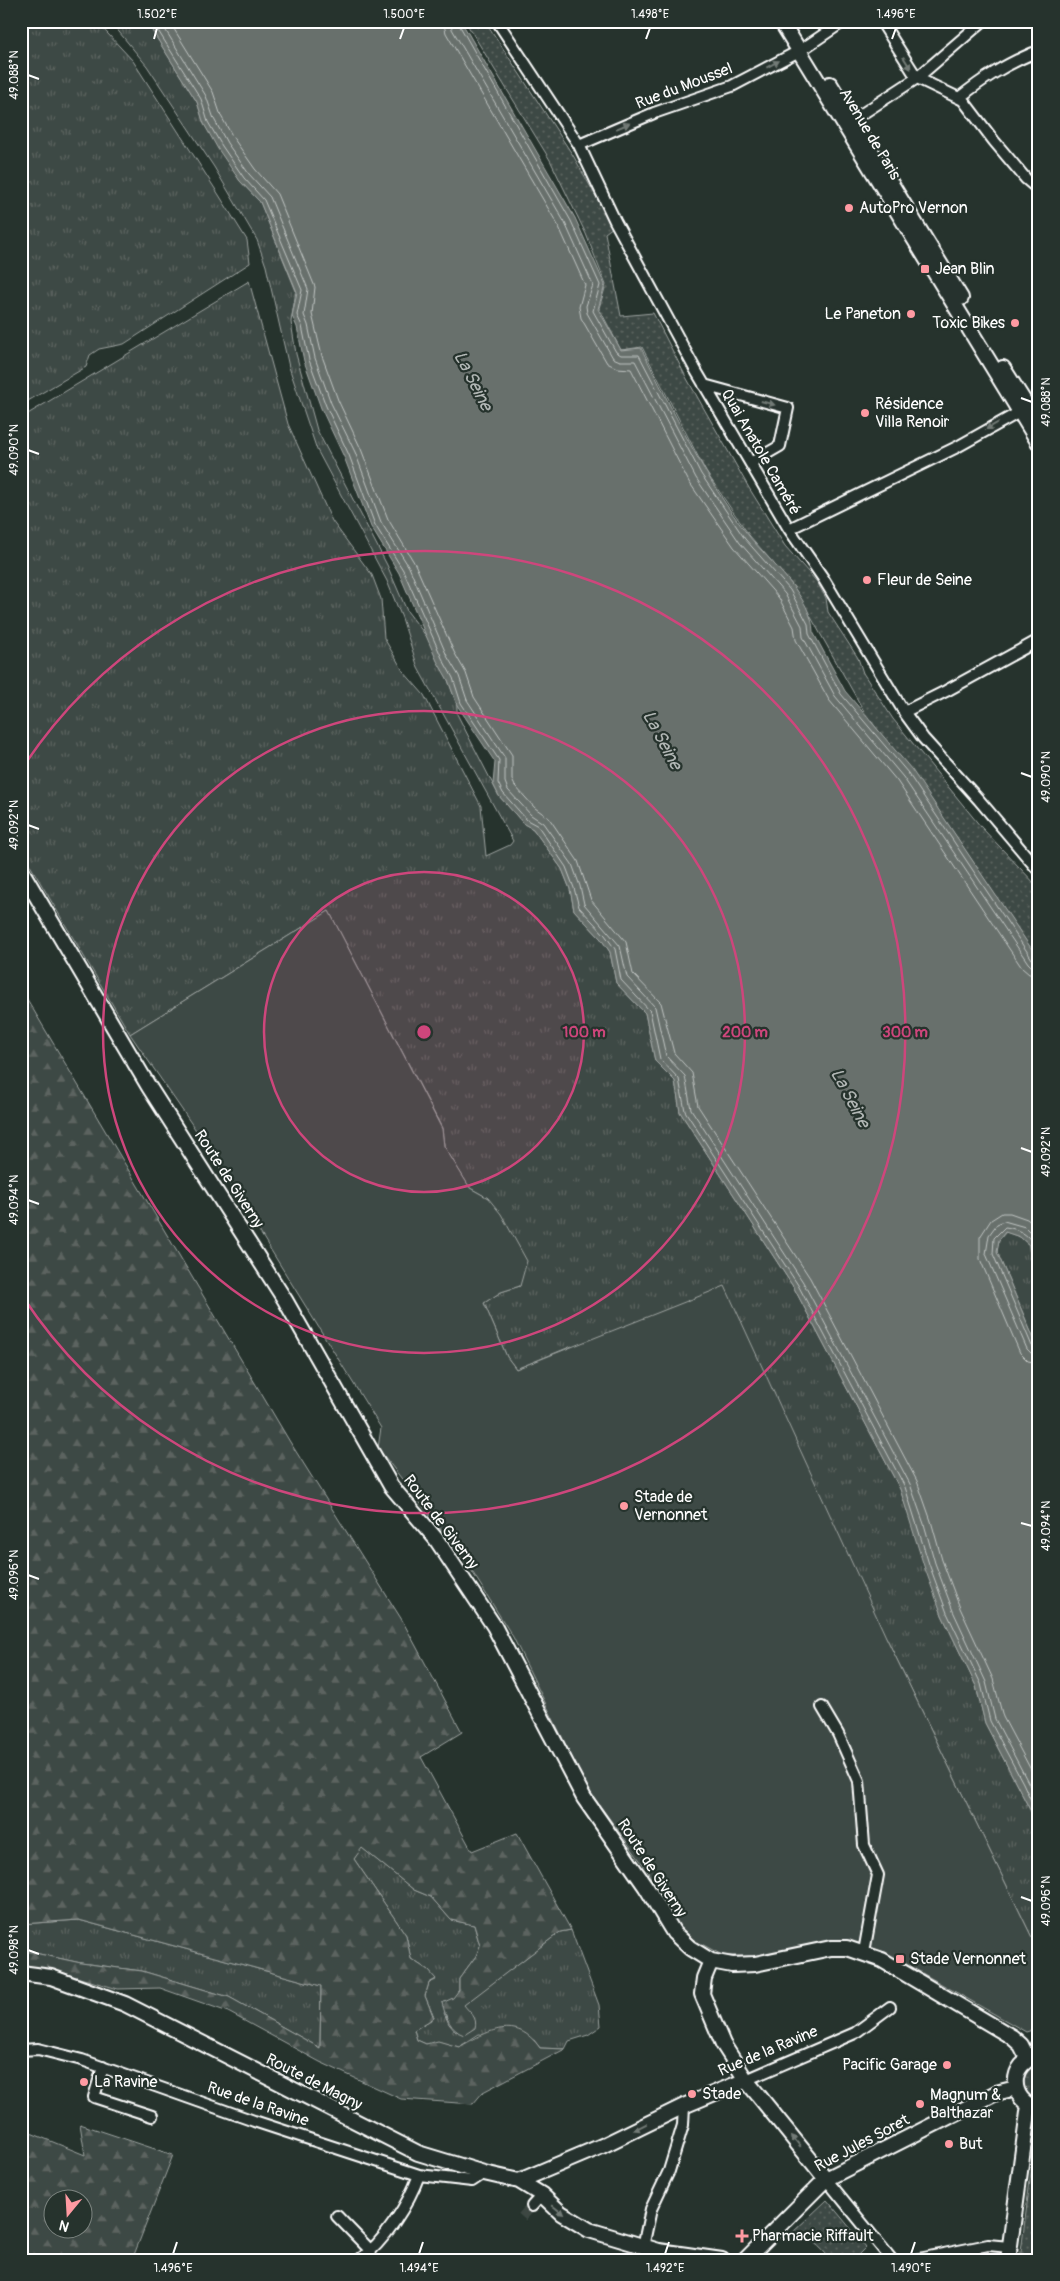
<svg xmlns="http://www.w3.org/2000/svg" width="1060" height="2281" font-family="Pangolin,sans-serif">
	<defs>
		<pattern id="grass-tufts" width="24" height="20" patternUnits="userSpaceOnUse" patternTransform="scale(1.25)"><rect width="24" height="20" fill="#3e4944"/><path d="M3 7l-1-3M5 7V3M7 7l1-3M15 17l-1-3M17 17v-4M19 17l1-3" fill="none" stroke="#5b6460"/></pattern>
		<pattern id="forest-firs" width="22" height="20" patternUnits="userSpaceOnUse" patternTransform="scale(1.25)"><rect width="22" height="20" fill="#3e4944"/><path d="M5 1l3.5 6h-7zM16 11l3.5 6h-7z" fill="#5b6460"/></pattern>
		<pattern id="park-dots" width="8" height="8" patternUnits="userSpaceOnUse" patternTransform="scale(1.25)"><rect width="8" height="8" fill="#3e4944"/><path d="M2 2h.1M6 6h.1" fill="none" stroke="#5b6460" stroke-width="1.8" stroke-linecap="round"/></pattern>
	</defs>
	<rect width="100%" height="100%" fill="#26332d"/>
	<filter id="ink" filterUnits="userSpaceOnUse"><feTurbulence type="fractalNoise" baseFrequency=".02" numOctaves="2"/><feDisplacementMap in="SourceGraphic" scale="10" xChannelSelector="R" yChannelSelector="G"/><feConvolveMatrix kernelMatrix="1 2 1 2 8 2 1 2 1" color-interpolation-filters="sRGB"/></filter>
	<g filter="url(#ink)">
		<path fill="url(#grass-tufts)" stroke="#9ea4a2" d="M21,21H96L133,61L219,195L247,240L250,263L124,344L99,349L90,355L86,367L21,405Z
			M110,21H146L197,102L204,124L240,181L260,202L296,291L291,322L296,354L317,430L387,565L407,611L427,637L448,680L457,705V714L499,796L524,824L533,829L562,869L570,889L574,910L601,939L610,952L616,983L645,1013L655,1061L675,1081L680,1112L794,1288L900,1489L942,1615L976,1686L985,1723L1039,1827V1952L886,1637L572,1346L516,1369L507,1357L484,1303L501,1292L520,1286L488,1198L470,1188L444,1146L442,1128L329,911L130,1034L21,850V418L249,281L288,424L332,521L372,575L381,599L384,638L403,671L424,695L481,806L486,856L510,845L513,841L418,668L402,618L387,581L317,450L289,367L266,266L257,240L214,167L147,66Z
			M1006,1232L1020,1237L1029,1245L1030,1259L1039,1275V1351L997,1252L999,1240Z
			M361,1847L414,1890L431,1897L451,1920L474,1925L480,1946L476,1956L459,1979V1990L444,2013L449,2024L456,2032L463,2005L560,1932L571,1930L599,2005L601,2026L588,2035L569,2041L565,2049L540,2048L534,2040L479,2034L459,2047L438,2042L426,2044L417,2040L414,2030L434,2018L425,1996L429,1983L436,1980L428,1970L411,1959L406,1935L354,1859Z
			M79,1920L321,1986L320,2048L229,1997L142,1971L81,1963L21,1950V1924Z"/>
		<path fill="url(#forest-firs)" stroke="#9ea4a2" fill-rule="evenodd" d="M21,989L290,1442L402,1620L462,1732L421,1757L472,1851L517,1833L571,1930L560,1932L464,2005C470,2013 478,2017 475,2028L464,2035C450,2030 446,2017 442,2003L453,1998L459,1990V1979L476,1956L480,1946L474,1925L451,1920L431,1897L414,1890L362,1848L354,1859L406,1935L411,1959L428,1970L436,1979L429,1983L425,1996L434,2018L414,2030L417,2040L426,2044L438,2041L459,2047C488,2031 516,2014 540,2048L565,2049L483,2092L473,2104L401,2099L320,2062L228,2012L160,1988L118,1989L52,1970L21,1965V1950L81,1963L142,1971L229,1997L320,2048L321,1986L79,1920L21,1924Z
			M80,2124L173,2155L132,2260H21V2129L85,2155ZM52,2198H82V2228H52Z"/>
		<path fill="url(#park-dots)" stroke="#9ea4a2" d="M465,21H485L574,157L613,227L605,233L621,316L653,313L686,377L749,488L785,546L817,582L826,598L828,612L858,658L863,673L893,719L981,827L1039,888V963L1032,950L933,802L865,713L794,587L749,535L706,472L642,347L621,350L599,308L606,285L586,234L550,160Z
			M1039,2063V2101C1017,2095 1018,2069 1039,2063Z
			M1039,2123V2260H1020L1037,2124Z
			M827,2200L866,2247L853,2260H831C820,2246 810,2237 792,2233Z"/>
		<path fill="#3e4944" stroke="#9ea4a2" d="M329,911L442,1129L444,1146L470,1188L488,1198L501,1214L527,1261L520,1286L501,1292L484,1303L507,1357L516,1369L725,1286L886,1637L1039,1952V2028L1026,2032L885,1952L835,1941L753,1957L722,1955L694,1940L674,1920L645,1867L587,1788L513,1637L468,1565L378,1448L381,1428L204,1142L130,1034Z"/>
		<path fill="#67706c" stroke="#a4a9a7" d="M146,21H461L575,218L605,285L598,309L621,350L641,348C674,412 704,479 749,536C769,561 813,598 813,632L845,691L912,770L1039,960V1275L1030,1259L1029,1245L1020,1237L1005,1232L999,1240L997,1252L1039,1351V1827L985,1723L976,1686L942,1615L924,1566L900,1489L794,1288L680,1112L675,1081L655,1061L645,1013L616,983L610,952L601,939L574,910L570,889L562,869L533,829L524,824L499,796L493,784L495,762L457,705L448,680L437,661L399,573L371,527L344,457L321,408L304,361L297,327L292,316L297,292L260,202L240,181L218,149L204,124L197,102Z"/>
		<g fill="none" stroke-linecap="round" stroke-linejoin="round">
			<path stroke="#c2c6c4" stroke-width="1" d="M152,21L201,99L208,122L222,146L244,178L264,200L302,290L297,315L302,326L309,360L326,406L349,455L375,525L403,570L442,658L453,678L461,703L499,760L498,783L503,793L527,820L538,826L566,867L574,888L579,907L605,935L615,949L621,980L650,1011L660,1059L679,1079L685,1111L798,1285L905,1487L929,1564L947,1613L981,1684L990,1721L1023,1783L1039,1818
				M160,21L206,96L214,119L227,143L249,174L270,197L308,289L304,315L308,325L315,358L331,403L355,452L381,522L409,567L447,656L459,676L467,700L505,758V782L508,790L531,815L543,823L572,864L580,886L584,904L620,946L627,977L655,1007L666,1056L685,1076L691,1109L803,1282L910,1484L924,1524L935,1563L953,1611L986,1682L995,1719L1039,1803
				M169,21L213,92L221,116L234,139L255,169L277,194L315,287L312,314L322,356L338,400L361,449L388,519L415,564L454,652L466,673L474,697L512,755V780L515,786L535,808L549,818L578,861L591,900L626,942L633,974L661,1003L674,1053L692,1073L698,1106L810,1278L917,1481L931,1521L942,1560L960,1608L993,1679L1003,1717L1039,1785
				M443,21L446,33L559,227L585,285L579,307L581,318L607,363L617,368L631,369L689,482L734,547L779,598L794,627L796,640L829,700L897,781L1022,968L1029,974L1039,975
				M451,21L452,29L565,223L593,285L586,306L587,313L613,358L620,361H635L696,478L740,543L785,594L802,626L803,637L835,696L903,777L1028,963L1032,967L1039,968
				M457,21L571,221L600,285L593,311L616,352L621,355H639L701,474L745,539L790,590L808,624L809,634L841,694L908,773L1032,959L1039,962
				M1039,1229L1027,1219L1010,1213H1002L991,1220L980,1237V1259L1020,1353L1028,1361L1039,1363
				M1039,1241L1025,1227L1004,1221L997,1224L989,1235L986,1254L1027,1349L1032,1354L1039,1356
				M1039,1264C1035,1258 1036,1251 1033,1244C1029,1234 1015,1228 1005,1227L994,1238L993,1254L1032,1346L1039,1349"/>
			<path stroke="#3c4742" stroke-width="10" stroke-dasharray="10 5" stroke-linecap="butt" d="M522,2217L532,2206"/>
			<g stroke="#fff" stroke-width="14">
				<path id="minor" d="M497,21L579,145L615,221L695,369L789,529L823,578L904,712L923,738L979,800L1039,871
					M881,21L917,78L963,100L994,141L1026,179L1039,190
					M807,46L844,21
					M959,98C984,78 1003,66 1033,53L1039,64
					M848,123L917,78L983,21
					M579,145L654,113L732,86L799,51
					M704,385L788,408L780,446L752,462
					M789,529L957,447L1025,409
					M904,712L946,691L1039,640
					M822,1707L838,1734L859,1781L864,1845L878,1875L864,1952
					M21,2050L38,2049L82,2060L254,2121L419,2175L472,2181L484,2173
					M103,2067L94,2097L152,2116
					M746,2080L855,2033L890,2007
					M826,2179L892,2260
					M532,2206L542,2195
					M337,2216L371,2251
					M643,2247L651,2209L669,2171L683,2125L684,2106
					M359,2260C384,2243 409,2203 419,2175
					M914,2260L988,2245L1009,2247"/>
			</g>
			<g stroke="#fff" stroke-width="18">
				<path id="major" d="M781,21L1039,443
					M830,84L961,298
					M1003,368L1039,425
					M21,870L149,1087L285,1300L391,1486L436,1539L494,1626L584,1798L646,1887L674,1933L690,1948L711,1961L732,1965L755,1964L831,1948H847L882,1960L1012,2037L1021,2045L1028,2059
					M711,1961L704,1978L702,1994L723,2044L746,2080L826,2179
					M21,1973L51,1977L125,2004L418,2153L484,2173L519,2181L542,2195L561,2213L589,2230L659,2251L722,2260
					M1039,2056C1008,2061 1008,2103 1039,2108
					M519,2181L602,2146L686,2105L746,2080
					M745,2260L826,2179L996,2093L1016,2088
					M1008,2260L1029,2105"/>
			</g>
			<use href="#minor" stroke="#26332d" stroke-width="10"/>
			<use href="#major" stroke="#26332d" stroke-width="14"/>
		</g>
		<defs><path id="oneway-solid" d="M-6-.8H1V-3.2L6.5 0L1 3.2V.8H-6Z" transform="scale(1.25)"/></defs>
		<g fill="#727a76">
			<use href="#oneway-solid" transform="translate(907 63) rotate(58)"/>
			<use href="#oneway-solid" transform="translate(773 64) rotate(-28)"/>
			<use href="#oneway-solid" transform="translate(623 126) rotate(-23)"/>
			<use href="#oneway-solid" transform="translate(768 403) rotate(16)"/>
			<use href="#oneway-solid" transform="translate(992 426) rotate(150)"/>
			<use href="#oneway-solid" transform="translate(640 2127) rotate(154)"/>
			<use href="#oneway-solid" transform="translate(796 2141) rotate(-129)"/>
			<use href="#oneway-solid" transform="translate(558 2210) rotate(39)"/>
		</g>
	</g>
	<path fill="none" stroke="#fff" stroke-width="2" d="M154,39L157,28M400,39L404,28M646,39L650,28M892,39L896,28M28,75L39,79M1021,398L1032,402M28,450L39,454M1021,773L1032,777M28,825L39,829M1021,1148L1032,1152M28,1200L39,1204M1021,1523L1032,1526M28,1575L39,1579M1021,1897L1032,1901M28,1950L39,1954M173,2254L177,2242M419,2254L423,2242M665,2254L669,2242M911,2254L915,2242"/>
	<circle cx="424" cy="1032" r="160" fill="#ce467c" fill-opacity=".12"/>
	<g fill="none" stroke="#ce467c" stroke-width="2.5">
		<circle cx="424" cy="1032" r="160"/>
		<circle cx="424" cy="1032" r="321"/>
		<path d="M23 767A481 481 0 1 1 23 1297"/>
	</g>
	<g fill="#ff9aa2" stroke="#26332d" stroke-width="2">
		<circle cx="849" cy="208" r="5"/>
		<rect x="920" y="264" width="10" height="10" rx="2.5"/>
		<circle cx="911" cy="314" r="5"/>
		<circle cx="1015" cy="323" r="5"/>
		<circle cx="865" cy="413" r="5"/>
		<circle cx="867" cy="580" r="5"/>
		<circle cx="624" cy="1506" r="5"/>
		<rect x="895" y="1954" width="10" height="10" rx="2.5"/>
		<circle cx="947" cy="2065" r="5"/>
		<circle cx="84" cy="2082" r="5"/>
		<circle cx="692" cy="2094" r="5"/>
		<circle cx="920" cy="2104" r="5"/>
		<circle cx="949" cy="2144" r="5"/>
		<path d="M739.5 2228.5h5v5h5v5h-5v5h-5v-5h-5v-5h5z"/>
	</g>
	<g text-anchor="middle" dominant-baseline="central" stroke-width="4.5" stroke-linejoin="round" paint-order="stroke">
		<g font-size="16" fill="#fff" stroke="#26332d">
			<text transform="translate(684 86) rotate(-21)">Rue du Moussel</text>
			<text transform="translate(870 134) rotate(59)">Avenue de Paris</text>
			<text transform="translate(761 452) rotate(60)">Quai Anatole Caméré</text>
			<text transform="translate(229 1179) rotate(57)">Route de Giverny</text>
			<text transform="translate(441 1522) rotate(53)">Route de Giverny</text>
			<text transform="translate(652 1868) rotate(57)">Route de Giverny</text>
			<text transform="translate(768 2051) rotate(-23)">Rue de la Ravine</text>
			<text transform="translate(314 2082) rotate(27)">Route de Magny</text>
			<text transform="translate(258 2104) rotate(19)">Rue de la Ravine</text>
			<text transform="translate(862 2143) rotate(-28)">Rue Jules Soret</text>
		</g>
		<g font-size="16" fill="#fff" stroke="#26332d" text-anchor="start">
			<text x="859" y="208">AutoPro Vernon</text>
			<text x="935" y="269">Jean Blin</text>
			<text x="901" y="314" text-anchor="end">Le Paneton</text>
			<text x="1005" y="323" text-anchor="end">Toxic Bikes</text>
			<text x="875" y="404">Résidence<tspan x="875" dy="18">Villa Renoir</tspan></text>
			<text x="877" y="580">Fleur de Seine</text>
			<text x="634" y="1497">Stade de<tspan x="634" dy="18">Vernonnet</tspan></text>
			<text x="910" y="1959">Stade Vernonnet</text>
			<text x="937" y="2065" text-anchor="end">Pacific Garage</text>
			<text x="94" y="2082">La Ravine</text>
			<text x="702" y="2094">Stade</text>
			<text x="930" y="2095">Magnum &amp;<tspan x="930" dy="18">Balthazar</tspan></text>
			<text x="959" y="2144">But</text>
			<text x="752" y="2236">Pharmacie Riffault</text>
		</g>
		<g font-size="18" font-style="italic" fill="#b3b8b6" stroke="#26332d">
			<text transform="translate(473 381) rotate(63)">La Seine</text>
			<text transform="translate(662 740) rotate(62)">La Seine</text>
			<text transform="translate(850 1098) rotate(62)">La Seine</text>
		</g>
	</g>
	<circle cx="424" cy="1032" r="8" fill="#ce467c" stroke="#26332d" stroke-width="2.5"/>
	<g font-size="15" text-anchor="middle" font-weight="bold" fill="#ce467c" stroke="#26332d" stroke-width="4.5" stroke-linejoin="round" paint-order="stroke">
		<text x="584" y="1037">100 m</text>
		<text x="745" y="1037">200 m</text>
		<text x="905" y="1037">300 m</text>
	</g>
	<rect width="1060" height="2281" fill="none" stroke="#26332d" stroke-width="55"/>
	<g transform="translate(68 2214) rotate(198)"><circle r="24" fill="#26332d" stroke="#7d8581"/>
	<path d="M0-4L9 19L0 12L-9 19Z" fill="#ff9aa2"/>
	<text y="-8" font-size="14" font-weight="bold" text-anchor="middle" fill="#ffffff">N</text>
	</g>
	<rect x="28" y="28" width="1004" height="2226" fill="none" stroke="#fff" stroke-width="2"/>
	<g font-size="12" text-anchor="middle" fill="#fff">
		<text x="157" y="18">1.502°E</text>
		<text x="404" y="18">1.500°E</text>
		<text x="650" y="18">1.498°E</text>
		<text x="896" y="18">1.496°E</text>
		<text transform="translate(14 75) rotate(-90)" y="4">49.088°N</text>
		<text transform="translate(1046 402) rotate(-90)" y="4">49.088°N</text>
		<text transform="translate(14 450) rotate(-90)" y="4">49.090°N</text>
		<text transform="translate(1046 777) rotate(-90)" y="4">49.090°N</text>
		<text transform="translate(14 825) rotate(-90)" y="4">49.092°N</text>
		<text transform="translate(1046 1152) rotate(-90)" y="4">49.092°N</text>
		<text transform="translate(14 1200) rotate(-90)" y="4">49.094°N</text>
		<text transform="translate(1046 1526) rotate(-90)" y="4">49.094°N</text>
		<text transform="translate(14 1575) rotate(-90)" y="4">49.096°N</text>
		<text transform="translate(1046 1901) rotate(-90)" y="4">49.096°N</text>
		<text transform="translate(14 1950) rotate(-90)" y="4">49.098°N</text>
		<text x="173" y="2272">1.496°E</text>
		<text x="419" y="2272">1.494°E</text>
		<text x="665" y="2272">1.492°E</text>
		<text x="911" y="2272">1.490°E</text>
	</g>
</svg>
